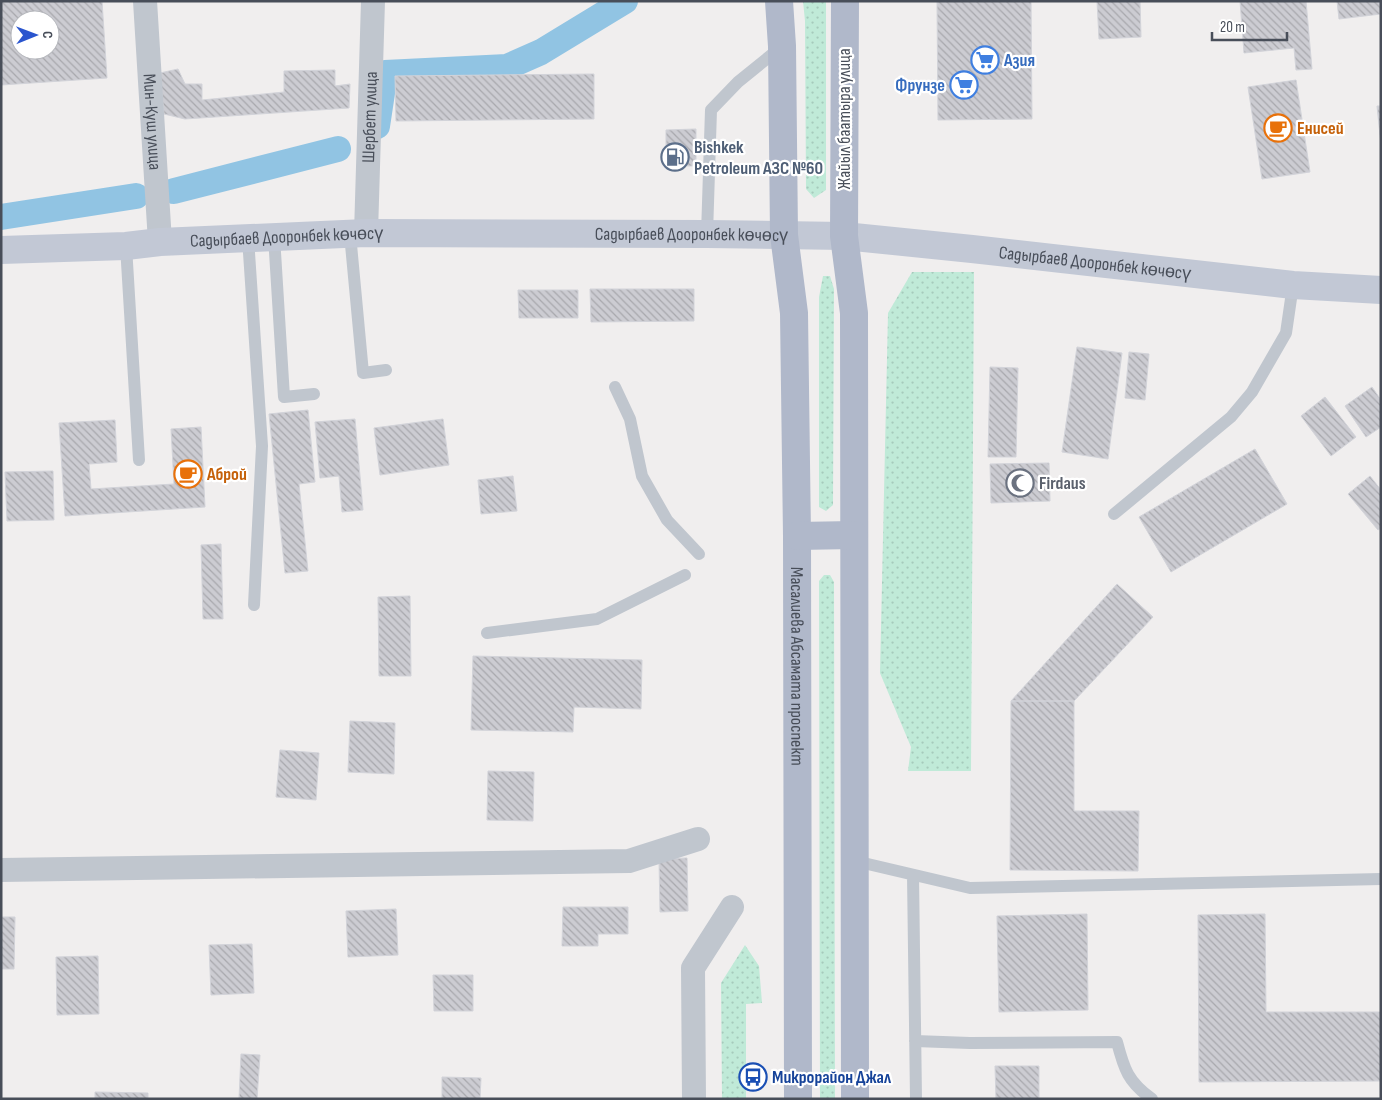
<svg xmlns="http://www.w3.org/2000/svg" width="1382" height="1100" font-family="'Sofia Sans Condensed',sans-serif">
	<defs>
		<pattern id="grass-dots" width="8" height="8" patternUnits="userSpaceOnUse" patternTransform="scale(1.25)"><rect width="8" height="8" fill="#c0ead8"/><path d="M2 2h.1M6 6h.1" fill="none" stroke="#a6cabc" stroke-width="1.8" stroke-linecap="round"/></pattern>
		<pattern id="building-back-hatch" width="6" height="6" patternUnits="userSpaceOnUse" patternTransform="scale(1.25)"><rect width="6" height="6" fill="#ccccd2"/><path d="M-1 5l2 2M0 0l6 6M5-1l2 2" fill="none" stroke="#a8a8ad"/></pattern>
	</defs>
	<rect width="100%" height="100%" fill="#f0eeee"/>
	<path fill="url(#grass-dots)" d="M803,1H826V190L814,198L806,189L805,21Z
		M912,272H974L971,771H908L911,747L880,673L888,313Z
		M823,276H830L834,289L833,505L826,511L819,507V297Z
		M824,575H830L834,582L835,1099H820L819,581Z
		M745,945L759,966L762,1003L746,1004V1099H722L721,983Z"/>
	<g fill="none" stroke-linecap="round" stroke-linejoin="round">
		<path stroke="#91c4e3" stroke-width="26" d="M377,126L385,73L507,67L541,52L625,1
			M174,191L338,149
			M1,217L136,196"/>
	</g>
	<path fill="url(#building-back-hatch)" stroke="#d2d3d9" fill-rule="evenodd" d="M1,1H102L107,78L1,85ZM20,20H50V50H20Z
		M937,1H1031L1032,119L938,120Z
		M1097,1H1140L1141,37L1099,39Z
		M1240,1H1306L1312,69L1296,70L1294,48L1244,53Z
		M1337,1H1381V14L1339,19Z
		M178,69L185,84H202V100L284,92V71L335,70V86L350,84L349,108L185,119L164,114L160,73Z
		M594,74V119L396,121L395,76Z
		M1296,80L1310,172L1262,179L1248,87Z
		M1377,106H1381V145Z
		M696,129V166H666V130Z
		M590,289H694V321L591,322Z
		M518,290H578V318H519Z
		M1077,347L1122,353L1108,459L1062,452Z
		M1129,352L1149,354L1145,400L1125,398Z
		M990,367L1018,368L1016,457H988Z
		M1372,387L1381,400V427L1366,437L1345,406Z
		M1325,397L1356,437L1331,456L1301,416Z
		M308,410L315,482L299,484L308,571L285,573L269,414Z
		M355,419L363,510L342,512L339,476L320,478L315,422Z
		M443,419L449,465L380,475L374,428Z
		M115,420L117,462L89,464L91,489L174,484L171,429L201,427L205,507L65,516L59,423Z
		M1255,449L1287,504L1171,572L1139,517Z
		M1049,463L1050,501L991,503L990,464Z
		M53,471L54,520L7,521L5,472Z
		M513,476L517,511L481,514L478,480Z
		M1370,476L1381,490V528L1378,530L1348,494Z
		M221,544L223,619H203L201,545Z
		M1117,584L1153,617L1074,701H1011Z
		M410,596L411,676H379L378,597Z
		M473,656L642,660L641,709L574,707L573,732L471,730Z
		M1011,701H1074V811H1139L1138,871L1010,870Z
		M350,721L395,723L394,774L348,772Z
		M280,750L319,753L316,800L276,797Z
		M488,771L534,772L533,821L487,820Z
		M687,858L688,911L660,912L659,859Z
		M563,907H628V934H598V946H562Z
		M396,909L398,955L348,957L346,911Z
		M1087,914L1088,1010L999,1012L997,916Z
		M1265,914L1266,1012H1381V1081L1199,1082L1198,915Z
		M1,917H15L14,969H1Z
		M252,944L254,993L211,995L209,945Z
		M98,956L99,1014L57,1015L56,957Z
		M433,975H473V1011H434Z
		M241,1054L260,1055L257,1099H239Z
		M995,1066H1039V1099H996Z
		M442,1077L481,1078L480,1099H442Z
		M95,1092L148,1093V1099H95Z"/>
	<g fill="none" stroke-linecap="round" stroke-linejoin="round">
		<path stroke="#c0c6ce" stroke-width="12" d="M350,234L363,373L386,370
			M707,234L711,110L738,82L780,48
			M274,236L284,397L314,394
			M248,238L262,446L254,605
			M126,246L139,460
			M615,387L630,419L642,476L667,520L699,554
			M1114,514L1231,417L1252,392L1286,333L1293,285
			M487,633L597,619L685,575
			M855,861L970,888L1381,879
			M913,875L916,1099
			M915,1041L970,1043L1117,1042C1124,1069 1128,1082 1152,1099"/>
		<g stroke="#c0c6ce" stroke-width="24">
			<path id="s1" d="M145,1L160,242"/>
			<path id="s2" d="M366,233L373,1"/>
			<path d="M1,870L629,861L698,839"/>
			<path d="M694,1099L693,968L732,907"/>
		</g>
		<path stroke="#c2c8d5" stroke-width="28" id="s3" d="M1,250L126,246L160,242L366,233L707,234L844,236L972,249L1293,285L1381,290"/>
		<g stroke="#b0b8ca" stroke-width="28">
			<path id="s4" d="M779,1L782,46L784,235L794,313L797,536L798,1099"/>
			<path d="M845,1L844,236L854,313L855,1099"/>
			<path d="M797,536L854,535"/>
		</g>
	</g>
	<defs>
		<g id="supermarket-ring" transform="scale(1.4375)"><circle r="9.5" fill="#fff" stroke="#3f7fe0" stroke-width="1.5"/><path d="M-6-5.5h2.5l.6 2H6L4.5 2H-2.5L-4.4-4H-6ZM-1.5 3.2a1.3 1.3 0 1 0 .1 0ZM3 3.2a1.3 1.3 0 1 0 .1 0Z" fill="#3f7fe0"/></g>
		<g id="cafe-ring" transform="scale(1.4375)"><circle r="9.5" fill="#fff" stroke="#e8710a" stroke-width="1.5"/><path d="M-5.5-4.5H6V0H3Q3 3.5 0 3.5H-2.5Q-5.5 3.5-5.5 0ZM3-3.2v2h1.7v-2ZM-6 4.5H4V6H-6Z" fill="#e8710a"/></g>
		<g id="fuel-ring" transform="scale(1.4375)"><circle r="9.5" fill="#fff" stroke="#5c6f8a" stroke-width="1.5"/><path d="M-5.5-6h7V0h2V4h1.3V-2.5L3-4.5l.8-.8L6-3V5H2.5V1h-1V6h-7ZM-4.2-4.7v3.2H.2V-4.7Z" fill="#5c6f8a"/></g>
		<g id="mosque-ring" transform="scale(1.4375)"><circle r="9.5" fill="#fff" stroke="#6b7280" stroke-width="1.5"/><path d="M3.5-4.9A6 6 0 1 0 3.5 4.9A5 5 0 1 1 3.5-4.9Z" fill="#6b7280"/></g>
		<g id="bus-ring" transform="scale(1.4375)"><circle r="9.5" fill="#fff" stroke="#1a4fb4" stroke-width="1.5"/><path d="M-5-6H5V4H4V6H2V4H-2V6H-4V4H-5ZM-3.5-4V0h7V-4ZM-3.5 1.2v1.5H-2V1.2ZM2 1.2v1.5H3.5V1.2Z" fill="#1a4fb4"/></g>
	</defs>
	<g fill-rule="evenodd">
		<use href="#supermarket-ring" x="985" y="60"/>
		<use href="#supermarket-ring" x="964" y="85"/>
		<use href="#cafe-ring" x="1278" y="128"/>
		<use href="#fuel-ring" x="675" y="157"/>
		<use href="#cafe-ring" x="188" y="474"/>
		<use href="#mosque-ring" x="1020" y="483"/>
		<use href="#bus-ring" x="753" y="1077"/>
	</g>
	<g text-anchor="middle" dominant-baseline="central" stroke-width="4.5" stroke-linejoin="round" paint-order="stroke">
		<g font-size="18" font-weight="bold" fill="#366cbe" stroke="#fff" text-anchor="start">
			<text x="1004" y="60">Азия</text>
			<text x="945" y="85" text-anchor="end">Фрунзе</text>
		</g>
		<g font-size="18" fill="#484e59" stroke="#fff">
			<text stroke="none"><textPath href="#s2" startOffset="116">Шербет улица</textPath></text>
			<text transform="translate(844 119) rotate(-90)">Жайыл баатыра улица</text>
			<text stroke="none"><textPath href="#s1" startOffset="121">Мин-Куш улица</textPath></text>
			<text stroke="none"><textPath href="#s3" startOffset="691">Садырбаев Дооронбек көчөсү</textPath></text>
			<text stroke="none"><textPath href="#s3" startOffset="286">Садырбаев Дооронбек көчөсү</textPath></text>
			<text stroke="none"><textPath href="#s3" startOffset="1096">Садырбаев Дооронбек көчөсү</textPath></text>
			<text stroke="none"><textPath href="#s4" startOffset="666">Масалиева Абсамата проспект</textPath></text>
		</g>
		<g font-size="18" font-weight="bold" fill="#c56008" stroke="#fff" text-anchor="start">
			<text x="1297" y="128">Енисей</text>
			<text x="207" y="474">Аброй</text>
		</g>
		<g font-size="18" font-weight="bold" fill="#4e5e75" stroke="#fff" text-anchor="start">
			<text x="694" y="147">Bishkek<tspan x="694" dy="21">Petroleum АЗС №60</tspan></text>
		</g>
		<g font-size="18" font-weight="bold" fill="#5b616d" stroke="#fff" text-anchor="start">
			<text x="1039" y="483">Firdaus</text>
		</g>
		<g font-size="18" font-weight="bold" fill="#164399" stroke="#fff" text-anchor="start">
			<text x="772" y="1077">Микрорайон Джал</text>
		</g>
	</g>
	<rect width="1382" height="1100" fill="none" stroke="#484e59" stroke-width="5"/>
	<g transform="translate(35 35) rotate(89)"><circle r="24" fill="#ffffff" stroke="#b6b8bd"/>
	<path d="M0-4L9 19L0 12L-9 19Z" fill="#2a55ce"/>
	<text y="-8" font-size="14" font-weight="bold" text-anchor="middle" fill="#484e59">С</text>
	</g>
	<path d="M1212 32v8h75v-8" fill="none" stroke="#484e59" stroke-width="2.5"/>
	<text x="1220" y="32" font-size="15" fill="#484e59" stroke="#ffffff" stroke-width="4" paint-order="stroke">20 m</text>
</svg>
